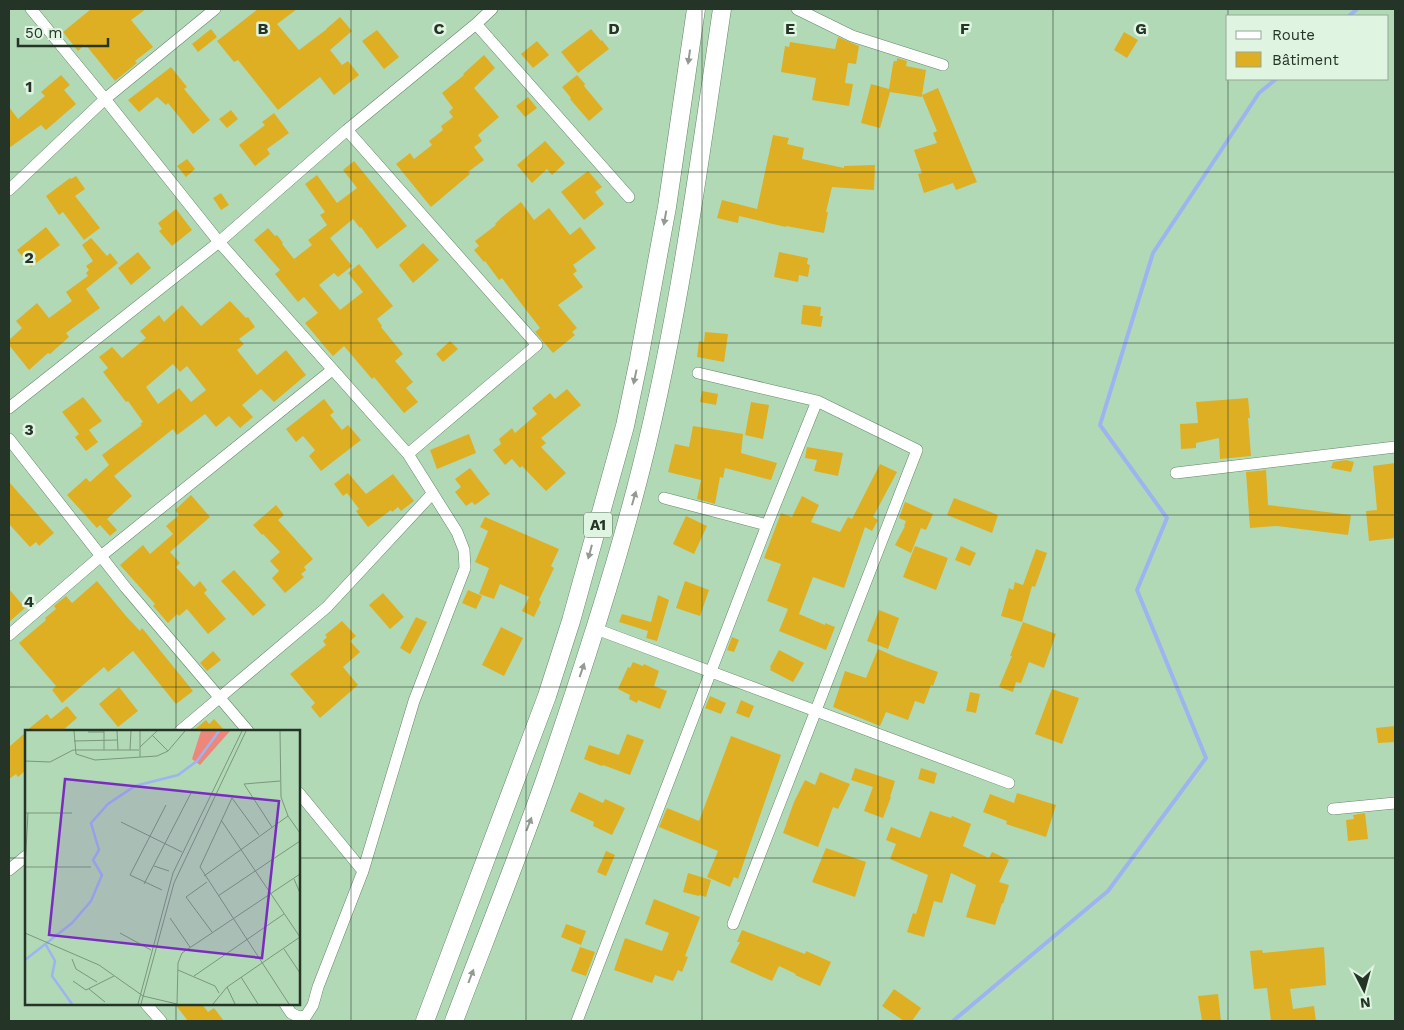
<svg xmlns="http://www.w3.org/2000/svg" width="1404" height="1030" font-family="'Work Sans',sans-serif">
	<rect width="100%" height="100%" fill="#b2d9b6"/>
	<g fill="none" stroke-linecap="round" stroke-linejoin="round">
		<path stroke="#9db4f1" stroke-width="4" d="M1349,16L1357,9
			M953,1021L1108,891L1206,758L1137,590L1167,518L1100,425L1153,253L1259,93L1276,79"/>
	</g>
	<path fill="#deaf22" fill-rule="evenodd" d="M91,9H146L131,20L153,47L135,61L137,63L115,81L85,44L78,51L63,32Z
		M258,9H297L277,24L299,50L327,29H326L340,17L352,31L330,50L342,65L348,61L359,75L334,95L320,77L278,110L238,60L234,62L217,41Z
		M211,29L217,37L198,52L192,44Z
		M591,29L601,41L602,40L609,49L578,73L561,52Z
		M377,30L399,57L384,69L362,41Z
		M1124,32L1138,40L1127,58L1114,50Z
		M838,37L859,46L856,64L848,63L845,83L853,84L849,106L812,100L816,78L781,72L785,46L789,47L790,42L835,49Z
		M537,41L549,55L533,68L521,54Z
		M484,55L495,68L474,88L499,117L478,135L482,141L474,147L484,160L468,172L470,174L431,207L396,164L410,153L414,159L432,145L429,141L443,130L441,126L453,117L449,112L453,108L442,93L464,75L463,74Z
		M897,58L907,61L906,66L926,70L922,95L938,88L977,182L956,190L953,183L924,193L918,174L922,173L914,150L937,143L933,133L937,131L922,95V97L890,92L880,128L861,123L871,84L889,89L893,64L894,61H897Z
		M171,67L187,87L184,89L210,120L193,134L168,103L166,105L157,97L139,112L128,100Z
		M61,75L70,85L64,90L76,104L46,130L41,125L9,148V107L18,119L45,96L41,92Z
		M577,75L585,84L584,86L603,109L589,121L570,99L571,98L562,87Z
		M528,97L537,108L525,117L516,106Z
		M231,110L238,119L227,128L219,119Z
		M274,113L289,133L267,149L270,154L255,166L239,145L265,125L262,122Z
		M773,135L789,138L787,144L804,148L802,159L844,168V166L875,165L874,190L832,187L826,212H828L824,233L786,226V227L739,216L738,223L717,218L722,200L757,209Z
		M545,141L565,163L552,175L547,169L532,183L517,165Z
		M187,159L195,169L186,177L177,166Z
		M354,161L407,226L377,249L361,227L360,228L353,219L330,238L352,266L338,277L334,273L319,285L340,310L363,292L348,273L359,264L393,306L377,319L382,326L381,327L403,354L395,361L413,382L406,388L418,402L404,413L374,377L372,379L344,346L333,356L325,347L305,323L318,313L304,297L298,302L275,274L280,270L254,240L268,228L275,236L277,235L283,243L282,244L294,259L312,245L308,240L327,225L320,215L325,212L305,184L317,175L337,203L357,188L343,170Z
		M588,171L602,187L595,192L604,204L584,220L561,192Z
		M76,176L85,189L75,196L100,228L84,240L63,212L59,215L46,196L70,178L71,179Z
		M221,193L229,205L221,210L213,198Z
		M521,202L534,220L549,208L570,235L580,227L596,248L573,265L577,271L573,274L583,287L558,305L577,328L572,332L575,335L553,353L535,332L540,328L520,302L502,278L499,280L485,261L484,262L474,250L479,246L475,241L496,225L495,224L502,217Z
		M176,209L192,230L172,246L159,231L162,229L158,223Z
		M46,227L60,245L31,267L17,250Z
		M91,238L107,256L110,253L118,263L86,289L100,308L66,333L69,337L50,354L48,353L29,370L9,345V340L22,328L16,321L37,303L49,318L72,301L66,292L88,276L86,273L89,270L86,266L93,261L82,245Z
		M423,243L439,260L413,283L399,265Z
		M138,252L151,268L131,285L118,268Z
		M779,252L808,258L807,264L810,265L808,277L799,275L798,282L774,277Z
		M230,301L246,318L248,317L255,327L239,339L244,344L237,350L257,375L286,350L306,375L274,402L261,389L242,405L253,417L240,428L229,416L216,427L205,414L177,435L173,429L114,476L132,496L107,519L117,530L110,536L100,525L97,528L67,495L86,478L90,482L109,465L102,455L142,425L140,424L143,422L128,401L126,402L103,372L108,368L99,357L112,347L122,358L146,338L140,331L159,315L164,322L182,305L201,326ZM173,364L180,372L187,366L206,390L191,402L179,388L158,404L146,387Z
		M803,305L821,307L820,316H823L821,327L801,324Z
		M705,332L728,334L724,362L697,357L699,341L704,342Z
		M450,341L458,349L443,362L436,354Z
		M567,389L581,405L541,438L546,443L541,447L566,473L546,491L522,466L520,468L512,459L505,465L493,450L501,444L499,439L512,428L515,433L537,414L532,408L550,393L555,399Z
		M702,391L718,394L716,405L700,402Z
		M83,397L102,421L89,430L98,442L86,451L75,437L79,434L62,412Z
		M1248,398L1250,418H1248L1251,456L1220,459L1219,438L1196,443V448L1181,449L1180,424L1198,423L1196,402Z
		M324,399L334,412L330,415L342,430L348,425L361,440L321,471L309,456L315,450L303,436L296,442L286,429Z
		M751,402L769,405L763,439L745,435Z
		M693,426L743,434L741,453L777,463L771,480L725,468L723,478L720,477L715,504L697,499L701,480L668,472L675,444L689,447Z
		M469,434L476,453L437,469L430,450Z
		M807,447L843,453L838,476L814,471L817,460L805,458Z
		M1346,460L1354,462L1351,472L1331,468L1333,462Z
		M1395,463V538L1369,541L1366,511L1377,510L1373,466Z
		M880,464L897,472L873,517L878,520L872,531L865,527L844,588L813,577L799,614L825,625V623L835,627L826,650L779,631L788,609L767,601L781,564L764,558L781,513L792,517L802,496L819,505L811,522L840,532L848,517L852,519Z
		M470,468L490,494L475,505L472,502L466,506L455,492L461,487L455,479Z
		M1266,470L1268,505L1351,515L1348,535L1277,526L1250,528L1246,472Z
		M348,473L366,494L393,474L414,501L401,511L398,507L392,512L391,510L368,527L356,511L359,509L347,493L343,496L334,484Z
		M9,482L54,533L39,546L36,542L30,547L9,524Z
		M191,495L210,517L170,552L180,563L176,567L194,587L200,581L207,590L204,593L226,619L208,634L187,609L179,616L177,614L168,623L153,606L155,604L120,565L143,545L150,554L173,534L166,526L179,515L175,510Z
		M954,498L998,515L992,533L947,515Z
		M905,502L933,514L926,530L921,528L911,553L895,545L905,526H904L906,521L899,518Z
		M276,505L284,515L278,520L313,559L304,567L306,570L301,574L304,577L285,593L272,578L279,571L270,561L280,552L263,534L262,535L253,525Z
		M686,516L707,526L694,554L673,544Z
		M485,517L559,549L551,566L554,568L539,600L541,602L534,617L522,611L529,597L500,584L494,599L479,594L489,568L475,562L488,531L480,527Z
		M915,546L948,558L936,590L903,577Z
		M961,546L976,553L970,566L955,560Z
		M1036,549L1047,553L1035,587L1032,586L1022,622L1001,616L1009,588L1013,590L1015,582L1023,585Z
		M234,570L266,605L253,616L221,581Z
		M97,581L126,616L140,631L142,628L193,691L176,704L133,651L108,672L104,667L62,703L52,690L56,686L19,643L46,620L45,618L56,609L54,606L66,596L72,603Z
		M685,581L709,590L700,616L676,608Z
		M9,589L25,608L9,622Z
		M468,590L482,596L476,609L462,603Z
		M383,593L404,617L390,629L369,605Z
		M658,595L669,600L657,641L646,638L648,631L619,622L622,614L651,622Z
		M879,610L899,618L888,649L867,641Z
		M416,617L427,622L410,654L400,648Z
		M342,621L356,636L350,641L360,652L343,667L358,685L320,718L311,707L315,703L290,674L326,645L323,641L327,637L325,635Z
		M1023,622L1056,634L1044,668L1029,662L1021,683L1016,682L1013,692L999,687L1012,656H1010Z
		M501,627L523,638L504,676L482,665Z
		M732,637L739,640L734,652L727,650Z
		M878,649L896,657L938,672L933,686L931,685L924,704L915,701L908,720L886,712L880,726L833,707L845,671L866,678Z
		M779,650L804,663L793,682L770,670L771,668L770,667Z
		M213,651L221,660L207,671L200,663Z
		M633,662L643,666L644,664L659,671L654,686L667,691L660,709L638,700L637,703L629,699L630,695L618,689L628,667L630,668Z
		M119,687L138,711L118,727L99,704Z
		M1052,689L1079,698L1062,744L1035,734Z
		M970,692L980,694L976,713L966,711Z
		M710,696L726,703L721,714L705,708Z
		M741,700L754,706L749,718L736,713Z
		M67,706L77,718L62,731H26L47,714L51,719Z
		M214,719L225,731H193L206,720L209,724Z
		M1395,726V742L1378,743L1376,728Z
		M26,732V770L18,777L16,774L9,779V747Z
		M627,734L644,740L630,775L603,765L602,766L584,759L589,745L619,755Z
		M731,736L781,755L738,879L734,877L730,887L707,877L718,851L659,827L667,808L699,821Z
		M855,768L895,781L890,797H891L883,818L864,811L873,787L851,780Z
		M921,768L937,773L934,784L918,779Z
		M820,772L850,784L838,809L833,807L818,847L783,833L794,802L805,780L815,785Z
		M579,792L603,803L605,799L625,808L612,835L593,826L594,822L570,811Z
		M1017,793L1056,805L1046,837L1006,824L1007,821L983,812L990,794L1014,803Z
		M930,811L951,818L952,816L971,824L963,846L989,858L992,852L1009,860L999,882L1009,885L1003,904L1002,903L995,925L966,917L976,885L951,873L942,903L934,901L924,937L907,932L913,913L916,914L928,875L890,859L896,844L886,840L891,827L920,838Z
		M1365,813L1368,839L1348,841L1346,820L1354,819L1353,815Z
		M826,848L866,862L855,897L812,882Z
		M606,851L615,855L606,876L597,872Z
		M688,873L711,880L706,897L699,895V896L683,892Z
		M654,899L700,917L685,956L688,957L682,972L678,970L673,981L655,975L652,983L614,970L625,938L662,951L669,933L645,924Z
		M566,924L586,931L581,945L561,937Z
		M742,930L805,954L806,951L831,962L820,986L795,975L796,974L779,966L772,981L730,962L740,942H737Z
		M580,947L595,952L586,976L571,971Z
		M1324,947L1326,985L1290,989L1293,1009L1314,1006L1316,1021H1271L1267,988L1254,989L1250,951L1262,950L1263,953Z
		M894,989L921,1008L912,1021H904L882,1006Z
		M1218,994L1221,1021H1202L1198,996Z
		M175,1004H202L208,1012L214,1008L224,1021H188Z"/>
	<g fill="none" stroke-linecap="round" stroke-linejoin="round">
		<g stroke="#638868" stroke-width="12">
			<path id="street" d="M31,9L105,99L219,242L408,454L457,532L464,550L465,568L414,701L363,871L318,987L313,1005L306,1016L299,1017L291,1013L285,1004
				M797,9L852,36L943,65
				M476,24L629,197
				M347,130L537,345L408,454
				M9,190L105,99L215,9
				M698,373L817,401L917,450L733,924
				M9,408L219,242L347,130L476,24L492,9
				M9,439L126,588L248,731
				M1176,473L1395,447
				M664,498L767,525
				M596,629L1009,783
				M9,635L101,556L332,370
				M180,731L327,607L432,494
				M299,793L363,871
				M1333,809L1395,803
				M9,870L26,856
				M146,1004L161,1021
				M577,1021L767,525L817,401"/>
		</g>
		<g stroke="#638868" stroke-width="19">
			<path id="primary" d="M425,1021L547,696L571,621L625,426L639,359L667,207L696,9
				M454,1021C485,939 518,857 547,774C579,681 610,587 635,492C677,334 698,170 722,9"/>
		</g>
		<use href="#street" stroke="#fff" stroke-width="11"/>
		<use href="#primary" stroke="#fff" stroke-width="18"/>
	</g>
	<defs><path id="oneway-solid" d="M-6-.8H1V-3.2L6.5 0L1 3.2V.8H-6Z" transform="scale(1.25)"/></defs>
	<g fill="#929a92">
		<use href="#oneway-solid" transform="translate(689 57) rotate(98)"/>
		<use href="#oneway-solid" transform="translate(665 218) rotate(100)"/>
		<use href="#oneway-solid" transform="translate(635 377) rotate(102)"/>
		<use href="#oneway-solid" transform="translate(634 498) rotate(-74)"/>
		<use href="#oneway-solid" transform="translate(590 552) rotate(105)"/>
		<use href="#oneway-solid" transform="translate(582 670) rotate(-71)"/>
		<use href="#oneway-solid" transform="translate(529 824) rotate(-69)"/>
		<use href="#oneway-solid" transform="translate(471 976) rotate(-69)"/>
	</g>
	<path fill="none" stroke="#243426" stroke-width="1" stroke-opacity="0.55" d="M176,9V731M351,9V1021M526,9V1021M702,9V1021M878,9V1021M1053,9V1021M1228,9V16M1228,79V1021M9,172H1395M9,343H1395M9,515H1395M9,687H1395M9,858H26M299,858H1395M176,1004V1021"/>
	<g text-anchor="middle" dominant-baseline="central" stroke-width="5" stroke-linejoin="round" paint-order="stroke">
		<rect fill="#e0f4e2" stroke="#5c6e5e" stroke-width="1" x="584" y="512.5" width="28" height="25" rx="4"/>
		<g font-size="15" font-weight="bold" fill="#243426">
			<text x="598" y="525">A1</text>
		</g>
	</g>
	<g transform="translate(25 730)">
		<rect width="275" height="275" fill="#b2d9b6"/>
		<path d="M176,1H205L175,35L167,29Z" fill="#ec877a"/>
		<path fill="none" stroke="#9db4f1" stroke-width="2.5" d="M21,215L30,231L27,246L47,274M0,230L47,193L66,171L77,145L68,130L74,120L66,93L83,74L110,56L153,45L172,31L194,1"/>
		<path fill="none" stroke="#79977c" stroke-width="1" d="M49,1L51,24L70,30L132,26L143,21L160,1M92,1L93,20M255,1L256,67L263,86L275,103M63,2H79M127,5L143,21M49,11L92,10M115,17L132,1M79,20V1M105,20L106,1M115,27V1M0,31L25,32L48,20H114M0,83H47M196,90L275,207M96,92L157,122M247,97L219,54L255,51M234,105L207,68L175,137L264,274M129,136L144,141M0,137H66M0,137L3,83M179,146L263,86M269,149L275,163M182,152L161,167L187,202M119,154L167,61M137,160L105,145L141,75M193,166L275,111M145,188L165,217M0,203L74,235L118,266L152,274M95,203L126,220M259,219L275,243M47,229L51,239L72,252M153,240L190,256L194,263M169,246L259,184M216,247L233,274M48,251L61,260L89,246M202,257L210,274M64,259L80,272M113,274L148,143L217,1M116,274L149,153L221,1M152,274L153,233L157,223L275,144M188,274L202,257L275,207"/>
		<path fill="#7b2cbf" fill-opacity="0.15" stroke="#7b2cbf" stroke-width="2.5" d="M40,49L254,71L237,228L24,205Z"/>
		<rect width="275" height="275" fill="none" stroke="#243426" stroke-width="2.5"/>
	</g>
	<g font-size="16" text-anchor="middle" font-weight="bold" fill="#243426" stroke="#e0f4e2" stroke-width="5" stroke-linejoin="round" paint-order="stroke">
		<text x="263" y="34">B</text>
		<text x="439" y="34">C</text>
		<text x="614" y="34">D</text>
		<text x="790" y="34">E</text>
		<text x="965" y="34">F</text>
		<text x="1141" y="34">G</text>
		<text x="29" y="92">1</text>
		<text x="29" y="263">2</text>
		<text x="29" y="435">3</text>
		<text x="29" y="607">4</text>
	</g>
	<rect width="1404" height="1030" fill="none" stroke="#243426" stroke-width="20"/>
	<rect x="1226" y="15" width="162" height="65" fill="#e0f4e2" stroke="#95a797"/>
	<rect x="1236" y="31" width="25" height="8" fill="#ffffff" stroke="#95a797"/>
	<text x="1272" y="40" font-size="15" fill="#243426">Route</text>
	<rect x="1236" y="52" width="25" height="15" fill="#deaf22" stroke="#95a797"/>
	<text x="1272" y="65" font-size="15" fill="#243426">Bâtiment</text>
	<g transform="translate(1364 990) rotate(174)" stroke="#e0f4e2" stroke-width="4" paint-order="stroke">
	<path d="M0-4L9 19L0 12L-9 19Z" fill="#243426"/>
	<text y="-8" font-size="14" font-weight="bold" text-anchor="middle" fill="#243426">N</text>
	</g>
	<path d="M18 38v8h90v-8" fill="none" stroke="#243426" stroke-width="2.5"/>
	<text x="25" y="38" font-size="15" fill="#243426" stroke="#e0f4e2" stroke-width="4" paint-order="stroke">50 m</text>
</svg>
